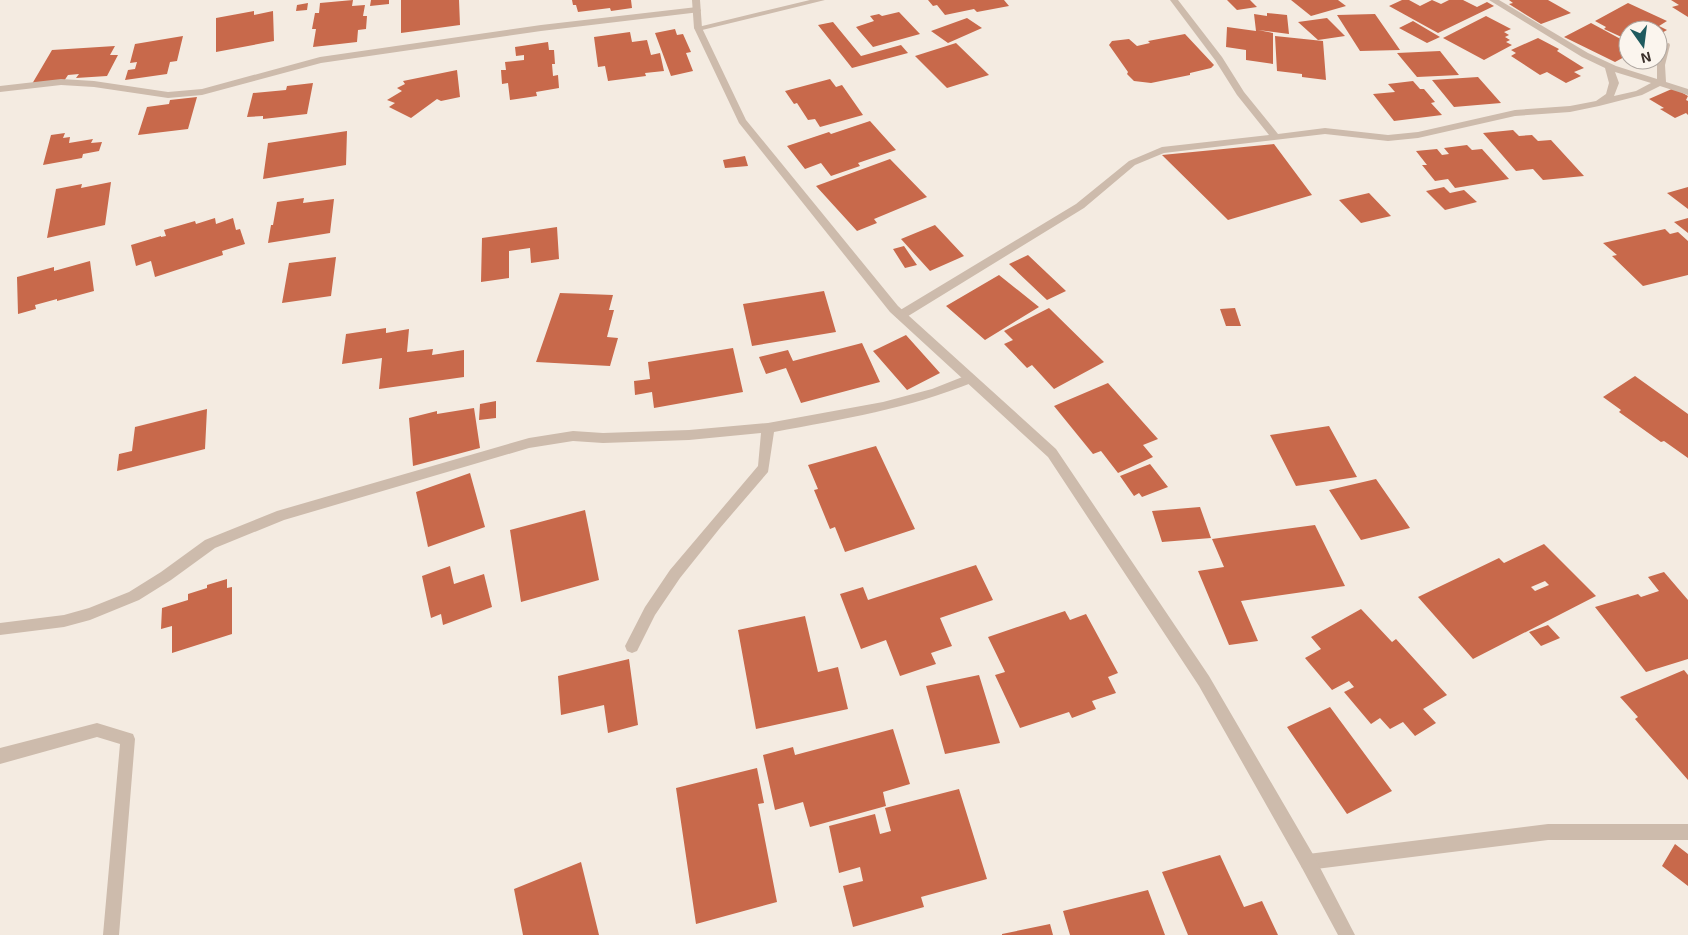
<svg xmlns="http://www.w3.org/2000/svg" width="1688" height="935" font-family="'Exo 2',sans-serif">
	<rect width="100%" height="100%" fill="#f4ebe1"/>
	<path fill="#c8694b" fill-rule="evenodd" d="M353,0L352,6L365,5L363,16H367L366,29L358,30L357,42L313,47L316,29H312L315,13H319L320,3Z
		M371,0H389V4L370,6Z
		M401,0H459L460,25L401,33Z
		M572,0H631L632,8L611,11L610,8L578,12L576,5H573Z
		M928,0H1004L1009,6L977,12L974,9L945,15L937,5L933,6Z
		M1227,0H1250L1257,7L1237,10Z
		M1291,0H1338L1346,6L1311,16Z
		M1402,0H1409L1420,6L1432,0L1441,4L1449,0H1463L1477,7L1487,2L1494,6L1438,33L1389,6Z
		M1509,0H1548L1571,13L1541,24L1509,4L1513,3Z
		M1671,0H1688V17L1672,7L1679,5Z
		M308,3L307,10L296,11L297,5Z
		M1628,3L1667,21L1659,26L1667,30L1658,35V30H1628V40L1604,29L1606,27L1595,21Z
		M254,11V15L273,11L274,41L216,52V18Z
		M899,12L920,34L873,47L856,27L874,21L870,16L879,14L882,16Z
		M1267,13L1287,15L1289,34L1258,30L1273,33V64L1246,60V50L1226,47L1227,27L1256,31L1254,14L1267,16Z
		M1375,14L1400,50L1360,51L1337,15Z
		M1486,16L1511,29L1504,32L1509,35L1505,37L1510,40L1506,42L1512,45L1484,60L1443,38Z
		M967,18L982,28L948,43L931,31Z
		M1327,18L1345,36L1318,40L1298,22Z
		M1413,21L1440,37L1427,43L1399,28Z
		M833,22L861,56L901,45L908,53L852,68L818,25Z
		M1591,23L1628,43V55L1615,62L1564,37Z
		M675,29L677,35L683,34L691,52L686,53L693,71L671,76L655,33Z
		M630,32L632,42L647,40L651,55L660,53L664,71L645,73L646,76L608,81L605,66L598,67L594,37Z
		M1185,34L1214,65L1211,68L1190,73V75L1151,83L1134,81L1127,74L1128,72L1109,45L1112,41L1129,39L1137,46L1150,43L1148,41Z
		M183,36L177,61L170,62L167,74L125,80L128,70L135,69L137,62L130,63L135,44Z
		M1275,36L1323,41L1326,80L1302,77V74L1277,71Z
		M1538,38L1559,49L1557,51L1584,68L1574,72L1581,76L1566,83L1547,72L1540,75L1511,56L1516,53L1511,50Z
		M548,42L549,50H554L555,64H552L553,76L558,75L559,88L536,92L537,96L510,100L508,83L502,84L501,70H506L505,62L524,60V55L516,56L515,47Z
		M956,43L989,75L947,88L915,56Z
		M115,46L110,55H118L107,76L76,78L79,74L68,75L64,81L32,84L52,50Z
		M1440,51L1459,75L1417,77L1397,53Z
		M457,70L460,97L441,101L437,99L411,118L389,107L395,103L387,100L402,91L397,88L405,84L403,81Z
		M1478,77L1501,103L1454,107L1432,80Z
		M830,79L836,87L842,85L863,115L820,127L815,119L808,120L797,103L794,104L785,91Z
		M1413,81L1420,89H1424L1435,102L1431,103L1442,115L1394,121L1373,94L1395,92L1388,84Z
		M313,83L307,114L263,119V116L247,117L253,93L286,90L287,86Z
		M1674,88L1688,96L1686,100L1688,101V115L1686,113L1675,118L1660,109L1664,108L1649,99Z
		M197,97L188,129L138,135L147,107L169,104L170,100Z
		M870,121L896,150L858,163L860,166L831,176L821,163L805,169L787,146L829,132L831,134Z
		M1513,130L1519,136L1532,135L1538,141L1551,140L1584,176L1543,180L1533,169L1516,171L1483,133Z
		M347,131L346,165L263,179L268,143Z
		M65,133L63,138L70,137L69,143L93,139L91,143L102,142L99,151L83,154L82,158L43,165L51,135Z
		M1274,144L1312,195L1228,220L1162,155Z
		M1467,145L1472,150L1482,149L1509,179L1455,188L1448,179L1435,181L1422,165H1427L1416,151L1437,149L1442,155L1449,154L1444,148Z
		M745,156L748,166L725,168L723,160Z
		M890,159L927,197L874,219L877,223L857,231L816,186Z
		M111,182L105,225L47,238L56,189L82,184L81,188Z
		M1444,187L1450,193L1464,190L1477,202L1445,210L1426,191Z
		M1688,187V209L1667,193Z
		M1369,193L1391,216L1361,223L1339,200Z
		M304,198L303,203L334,199L330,233L268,243L271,225H273L277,202Z
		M215,218L216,224L233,218L236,230L240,229L245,244L222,251L223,255L155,277L151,261L136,266L131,245L161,236V237L166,236L164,230L195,221L196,224Z
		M1688,218V233L1674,222Z
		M935,225L964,256L930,271L901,239Z
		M557,227L559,259L531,263L530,248L509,251V278L481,282L482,238Z
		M1665,229L1670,234L1678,232L1688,241V275L1643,286L1612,256L1617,255L1603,243Z
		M904,246L917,265L905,268L893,249Z
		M1028,255L1066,291L1047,300L1009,264Z
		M336,257L331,296L282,303L289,263Z
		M90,261L94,291L57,301V299L35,305L36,309L18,314L17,277L54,267V271Z
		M999,275L1039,307L985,340L946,306Z
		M824,291L836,332L752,346L743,304Z
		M560,293L613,295L609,310H614L607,337L618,338L610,366L536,362Z
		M1049,308L1104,362L1054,389L1032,365L1027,368L1004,344L1013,340L1004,331Z
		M1235,308L1241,326H1226L1220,309Z
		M386,328V333L409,329L407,352L433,349L432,355L464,350V377L379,389L382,358L342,364L346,334Z
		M906,335L940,373L907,390L873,351Z
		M862,343L880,382L801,403L786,368L766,374L759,357L788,350L793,361Z
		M733,348L743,392L654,408L652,392L635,395L634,381L650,379L648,362Z
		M1635,376L1688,414V458L1664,441L1661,442L1619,412L1621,410L1603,397Z
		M1108,383L1158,439L1143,445L1153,457L1118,473L1101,451L1093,454L1054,406Z
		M496,401V418L479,420L480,404Z
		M474,408L480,448L413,466L409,418L437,411V414Z
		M207,409L205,449L117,471L119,454L132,451L135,427Z
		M1329,426L1357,477L1296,486L1270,435Z
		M876,446L915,529L845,552L835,527L830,529L814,490L818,489L808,465Z
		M1150,464L1168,487L1142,497L1139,493L1134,496L1120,476Z
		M470,473L485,527L428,547L416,492Z
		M1376,479L1410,528L1361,540L1329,490Z
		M1200,507L1211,538L1162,542L1152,511Z
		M585,510L599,580L521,602L510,530Z
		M1315,525L1345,586L1241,601L1258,641L1229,645L1198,571L1224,567L1212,539Z
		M1544,544L1596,596L1473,659L1418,597L1499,558L1504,563ZM1545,581L1549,585L1535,591L1531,587Z
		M976,565L993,600L940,618L952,646L931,653L936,664L900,676L886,640L861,649L840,594L863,587L868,600Z
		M450,566L454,584L484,574L492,607L443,625L441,614L431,618L422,576Z
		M1664,572L1688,600V659L1646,672L1595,607L1638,594L1641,597L1659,591L1648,577Z
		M227,579V588L232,587V634L172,653V626L161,629L162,608L188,600V594L207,588V585Z
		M1361,609L1392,642L1396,639L1447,695L1423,709L1436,723L1415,736L1403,722L1390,729L1380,718L1371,724L1344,692L1354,687L1349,681L1332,690L1305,658L1321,649L1311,637Z
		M1065,611L1070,620L1086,614L1118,673L1108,677L1116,693L1092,701L1096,709L1072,718L1069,712L1020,728L995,675L1005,672L988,637Z
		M805,616L818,672L838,667L848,709L756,729L738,630Z
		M1548,625L1560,638L1541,646L1529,632Z
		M629,659L638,725L608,733L604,705L561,715L558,676Z
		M1684,670L1688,675V780L1635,719L1638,717L1620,697Z
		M979,675L1000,743L945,754L926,686Z
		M1330,707L1392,791L1347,814L1287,727Z
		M893,729L910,784L883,792L886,806L810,827L803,802L775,810L763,755L793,747L795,755Z
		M757,768L764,803L758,804L777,902L696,924L676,788Z
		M959,789L987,879L921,897L924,907L853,927L843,886L863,881L860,867L839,873L829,826L875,814L880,834L891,831L885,808Z
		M1675,844L1688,854V886L1662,866Z
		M1220,855L1244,907L1262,901L1278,935H1188L1162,872Z
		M581,862L599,935H523L514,889Z
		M1148,890L1165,935H1070L1063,911Z
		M1050,924L1053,935H1002V934Z"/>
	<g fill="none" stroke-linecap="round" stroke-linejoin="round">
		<path fill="#cdbbac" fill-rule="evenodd" d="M810,0H825L698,31L694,28Z
			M1170,0H1178L1222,57L1244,92L1278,134L1325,128L1388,135L1418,132L1515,110L1570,106L1596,101L1606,94L1609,83L1605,68L1582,57L1489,0H1499L1588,53L1616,66L1657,79V65L1662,45L1669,43L1670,45L1665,65L1666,82L1688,89V95L1660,86L1642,95L1599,106L1570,112L1515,116L1418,138L1388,141L1325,134L1164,153L1135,165L1084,208L905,318H897L895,315L897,312L1076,204L1129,161L1162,147L1269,135L1237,95L1215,60ZM1615,72L1651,83L1636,91L1614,96L1619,83Z
			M697,7L701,10L700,12L541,31L321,63L202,95L168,98L94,87L61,85L0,92V86L61,79L94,81L168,92L202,89L320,57L541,25Z
			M970,374L976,379L974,382C907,409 844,419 774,432L768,472L720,528L680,578L655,615L637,651L632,653L627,651L625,646L645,607L670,570L758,466L761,433L689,440L603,443L573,441L529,448L284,520L215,548L171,580L139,600L90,620L64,627L0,635V623L64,615L89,608L129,592L161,572L205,540L277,511L529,438L573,431L603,433L689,430L768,423L883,402L932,389Z
			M97,723L133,734L135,739L119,935H103L120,744L97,737L0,764V748Z
			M1548,824H1688V840H1548L1308,870L1302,868L1300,862L1302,856L1308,854Z"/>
		<path fill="#cdbbac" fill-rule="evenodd" d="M692,0H700L702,28L746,120L898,306L1056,449L1209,676L1314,856L1355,935H1338L1302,868L1199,686L1048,457L890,312L739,123L694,28Z"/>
	</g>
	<g transform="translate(1643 45) rotate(166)"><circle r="24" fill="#fbf5ee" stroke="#aea6a0"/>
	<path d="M0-4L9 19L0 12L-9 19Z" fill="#1f5a5e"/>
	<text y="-8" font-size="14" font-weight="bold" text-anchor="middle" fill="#3b302b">N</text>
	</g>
</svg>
